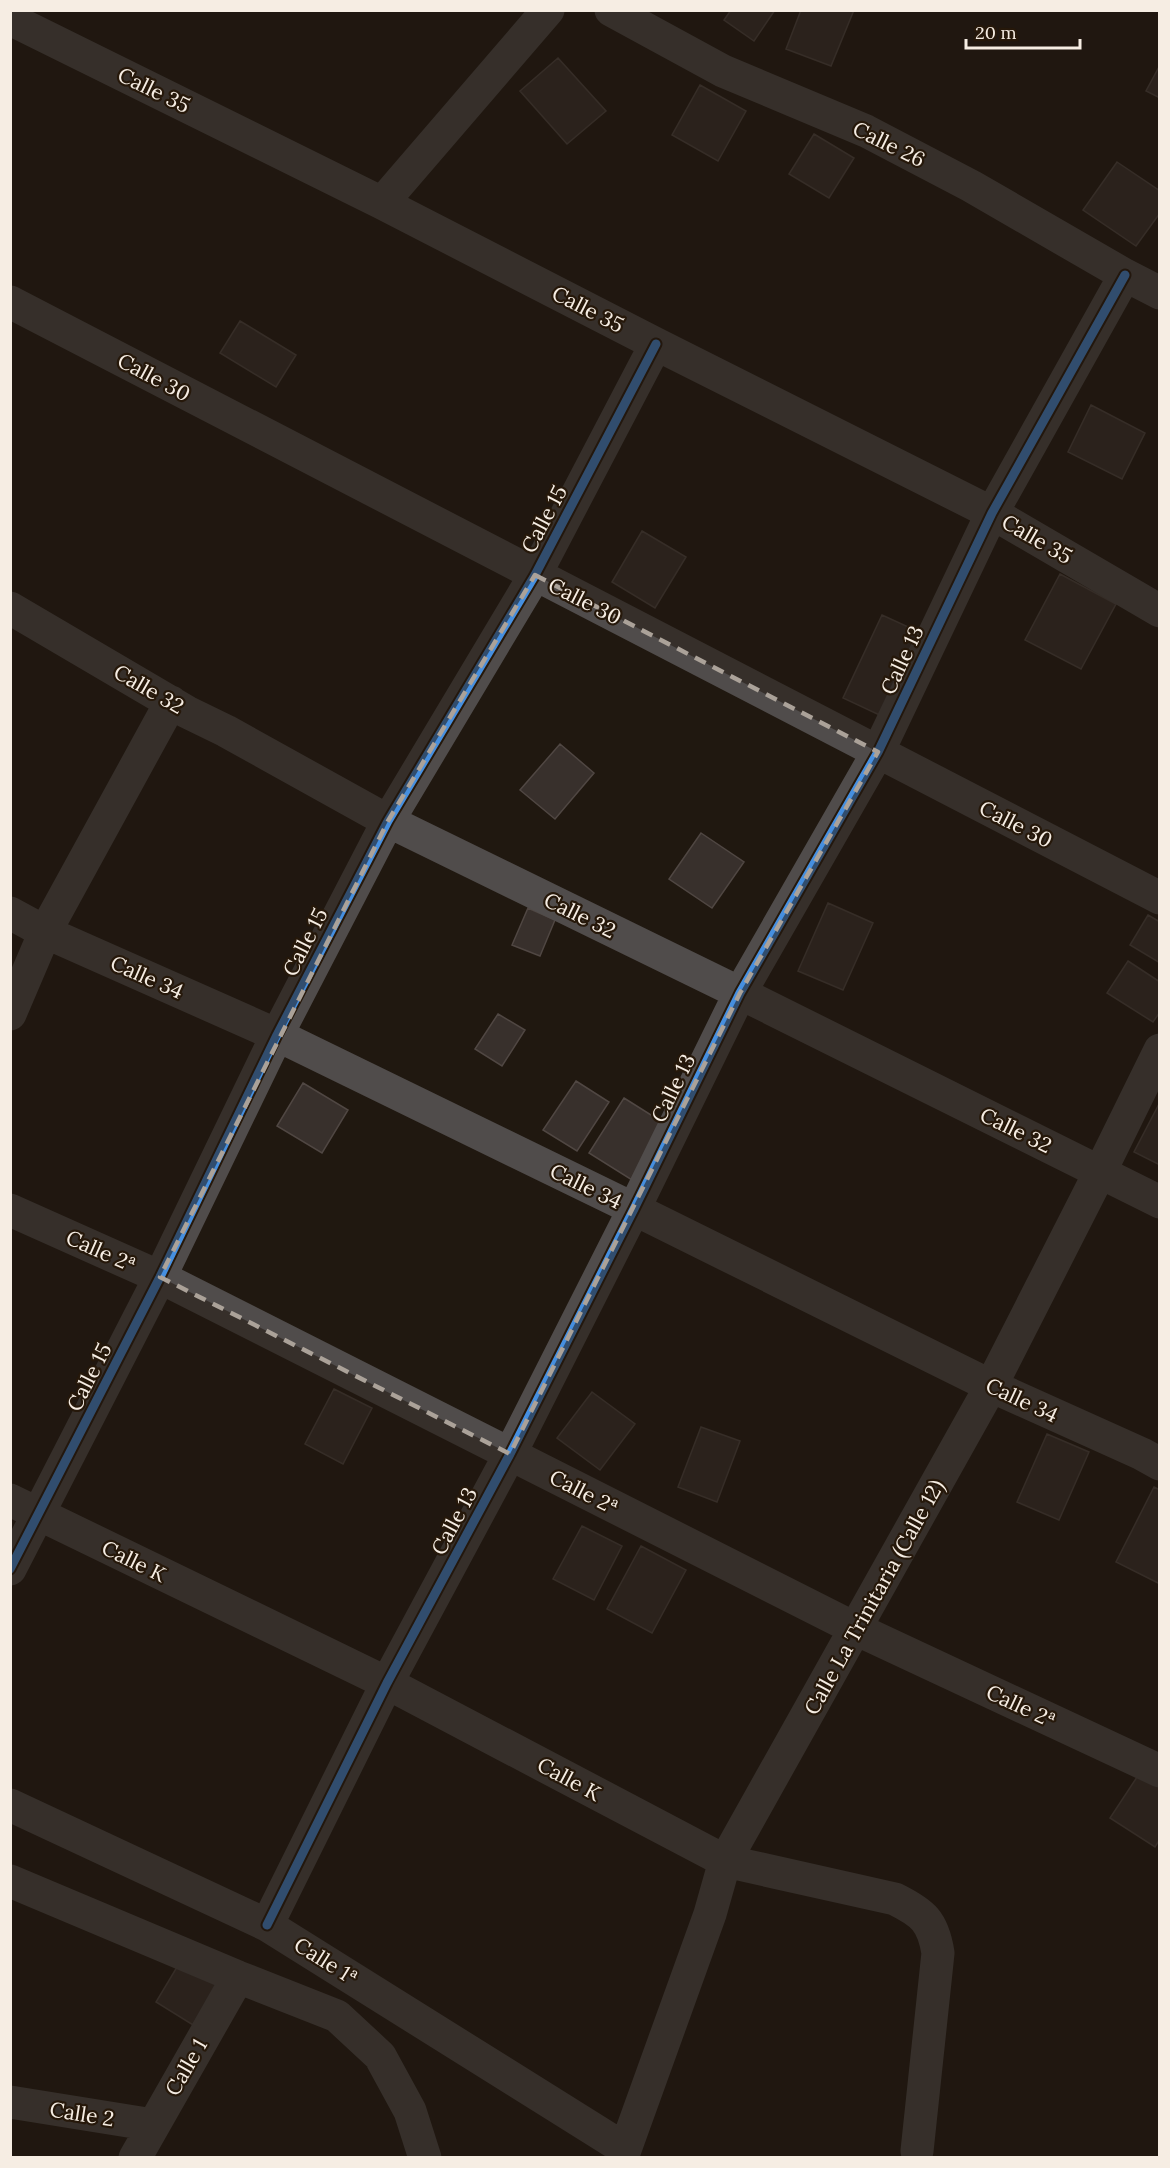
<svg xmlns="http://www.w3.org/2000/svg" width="1170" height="2168" font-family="Lora,serif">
	<rect width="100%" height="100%" fill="#201810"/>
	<path fill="#38302c" stroke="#504743" stroke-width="1.5" d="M731,10H775L754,41L724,20Z
		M801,10H854L831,66L786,49Z
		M558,58L606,111L567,144L520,91Z
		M1160,65V98L1146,91Z
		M700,85L746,111L718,161L672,135Z
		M814,134L854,158L829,198L789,174Z
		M1117,162L1160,191V213L1136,246L1083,210Z
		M240,321L296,355L276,387L220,353Z
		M1091,405L1145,433L1122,479L1068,452Z
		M642,531L686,557L655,608L612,582Z
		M1060,574L1116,604L1081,669L1025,640Z
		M882,615L928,636L888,719L843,698Z
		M560,744L594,773L555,819L520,790Z
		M701,833L744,862L712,908L669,879Z
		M828,903L873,923L843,990L798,971Z
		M528,908L555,920L540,956L512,945Z
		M1148,915L1160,922V963L1130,945Z
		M1128,961L1160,982V1012L1153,1022L1107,993Z
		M498,1014L525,1030L502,1066L475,1049Z
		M576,1081L609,1102L577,1151L543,1130Z
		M303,1083L348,1110L322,1153L277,1126Z
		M624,1098L667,1125L632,1180L589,1153Z
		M1160,1102V1165L1134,1152Z
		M334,1389L372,1408L343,1464L305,1444Z
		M592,1392L635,1424L600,1470L557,1438Z
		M701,1427L740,1441L717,1502L678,1487Z
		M1047,1434L1089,1452L1059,1520L1017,1502Z
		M1154,1487L1160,1490V1584L1116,1562Z
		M582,1526L622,1546L594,1600L553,1579Z
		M641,1546L686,1570L652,1633L607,1609Z
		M1141,1771L1160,1783V1839L1155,1847L1110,1818Z
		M183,1957L220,1980L193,2025L156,2002Z"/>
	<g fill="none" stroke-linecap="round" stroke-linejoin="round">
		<path stroke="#504c4b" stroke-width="33" d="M611,10L723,71L866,131L971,186L1125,275L1160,293
			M10,19L382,203L656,344L992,513L1160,611
			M382,203L548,10
			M10,302L1160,898
			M10,608L187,712L226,731L388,821L740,993L1160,1202
			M10,913L45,932L277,1035L634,1209L991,1386L1142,1454L1160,1464
			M10,1014L45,932L171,702
			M10,1210L160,1277L856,1629L1160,1771
			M10,1500L387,1683L725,1861L895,1899C923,1913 933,1921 938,1953L917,2151
			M10,1569L160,1277L277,1035L388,821L535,575L656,344
			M10,1805L267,1925L625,2149
			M10,1881L238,1977L337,2016L380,2056L410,2111L425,2158
			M267,1925L387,1683L510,1454L634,1209L740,993L878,752L992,513L1125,275
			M10,2102L153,2125
			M135,2158L238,1977
			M622,2158L710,1914L725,1861L991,1386L1100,1172L1160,1050"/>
		<g stroke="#26180a" stroke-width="13">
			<path id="cycleway" d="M10,1569L160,1277L277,1035L388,821L535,575L656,344
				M267,1925L387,1683L510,1454L634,1209L740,993L878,752L992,513L1125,275"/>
		</g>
		<use href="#cycleway" stroke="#468fdf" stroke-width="9"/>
	</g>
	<path d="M0 0H1170V2168H0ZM535,575L878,752L740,993L510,1454L160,1277L388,821Z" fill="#201810" fill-opacity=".55" fill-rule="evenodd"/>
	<path fill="none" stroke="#aba299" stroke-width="4.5" stroke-dasharray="12 8" stroke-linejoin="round" d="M535,575L878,752L740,993L510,1454L160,1277L388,821Z"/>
	<g text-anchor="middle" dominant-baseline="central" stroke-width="4.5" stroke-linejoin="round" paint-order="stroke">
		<g font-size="21" fill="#f6ede3" stroke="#26180a">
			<text transform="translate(154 90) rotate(26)">Calle 35</text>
			<text transform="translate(889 144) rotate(26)">Calle 26</text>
			<text transform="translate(588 309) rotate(27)">Calle 35</text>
			<text transform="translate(154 377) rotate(28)">Calle 30</text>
			<text transform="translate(544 519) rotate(-62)">Calle 15</text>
			<text transform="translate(1037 539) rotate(30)">Calle 35</text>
			<text transform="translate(585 601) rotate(27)">Calle 30</text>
			<text transform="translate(902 660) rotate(-65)">Calle 13</text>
			<text transform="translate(149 689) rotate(30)">Calle 32</text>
			<text transform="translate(1016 824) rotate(27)">Calle 30</text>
			<text transform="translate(580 915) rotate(26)">Calle 32</text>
			<text transform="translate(305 942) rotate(-63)">Calle 15</text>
			<text transform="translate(147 977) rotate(24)">Calle 34</text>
			<text transform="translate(673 1088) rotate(-64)">Calle 13</text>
			<text transform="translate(1016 1130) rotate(26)">Calle 32</text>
			<text transform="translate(586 1186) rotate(26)">Calle 34</text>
			<text transform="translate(101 1251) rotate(24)">Calle 2ª</text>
			<text transform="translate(89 1377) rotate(-63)">Calle 15</text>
			<text transform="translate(1022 1400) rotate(25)">Calle 34</text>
			<text transform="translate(584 1492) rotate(27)">Calle 2ª</text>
			<text transform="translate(454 1521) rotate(-62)">Calle 13</text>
			<text transform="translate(134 1561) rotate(26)">Calle K</text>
			<text transform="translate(874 1597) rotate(-61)">Calle La Trinitaria (Calle 12)</text>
			<text transform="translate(1021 1706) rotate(25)">Calle 2ª</text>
			<text transform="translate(569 1779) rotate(28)">Calle K</text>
			<text transform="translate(326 1961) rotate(32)">Calle 1ª</text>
			<text transform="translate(186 2067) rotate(-60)">Calle 1</text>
			<text transform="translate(82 2114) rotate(9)">Calle 2</text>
		</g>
	</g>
	<rect width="1170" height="2168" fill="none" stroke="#f6ede3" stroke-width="24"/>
	<path d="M966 39v9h114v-9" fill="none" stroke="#f6ede3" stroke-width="3"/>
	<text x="975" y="39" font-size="18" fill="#f6ede3" stroke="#26180a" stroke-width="4.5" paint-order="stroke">20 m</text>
</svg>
